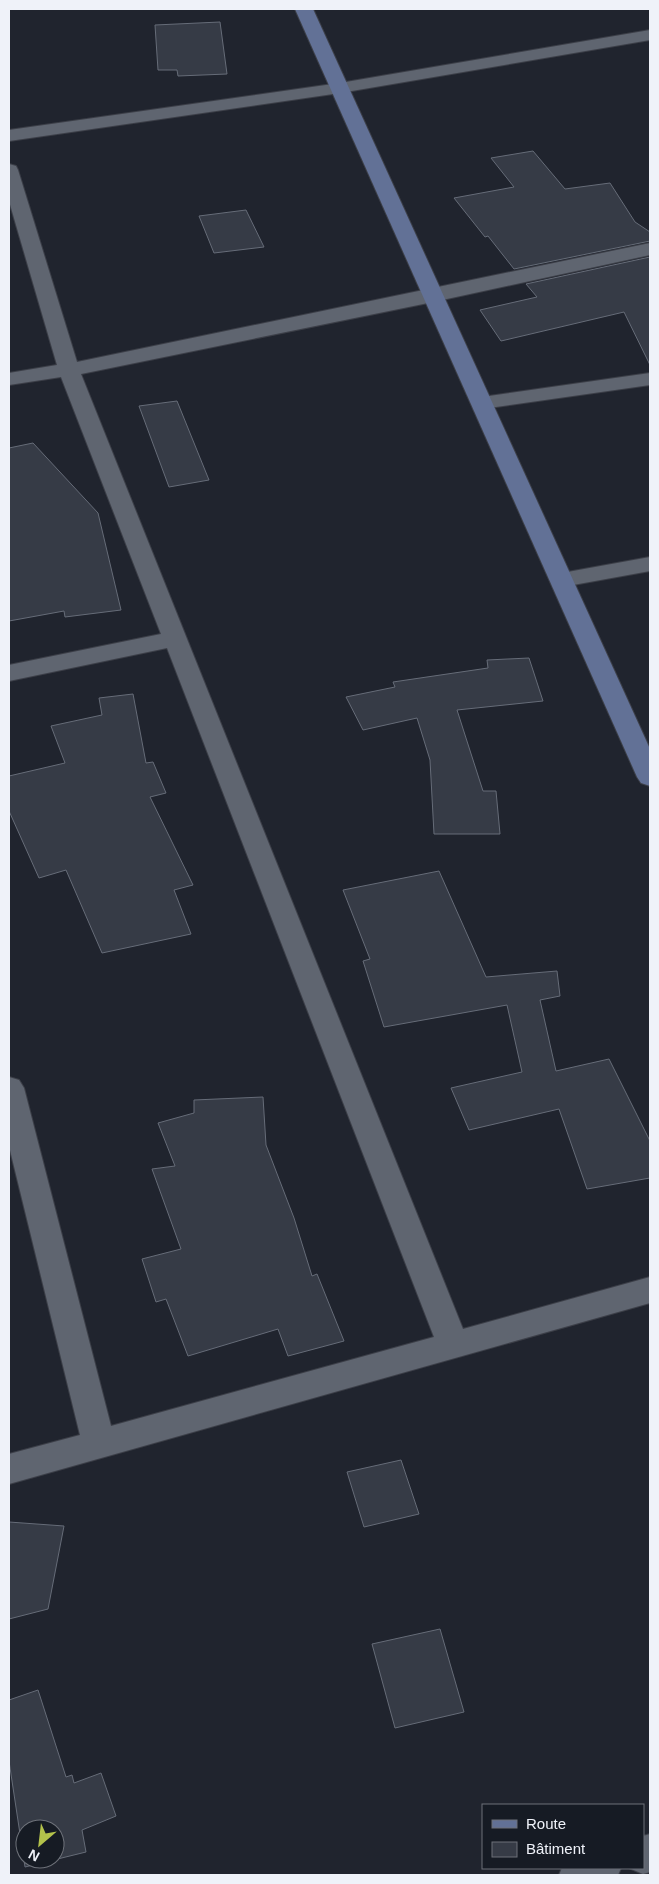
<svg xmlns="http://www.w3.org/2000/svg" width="659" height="1884" font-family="Helvetica,sans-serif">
	<rect width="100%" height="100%" fill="#20242e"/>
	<path fill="#363b46" stroke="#666c78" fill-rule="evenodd" d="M220,22L227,74L178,76L177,70H158L155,25Z
		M533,151L565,189L610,183L635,222L650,232V241L514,269L488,236L485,237L454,198L514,187L491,158Z
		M246,210L264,247L214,253L199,216Z
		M650,257V365L624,312L501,341L480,310L537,297L526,284Z
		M177,401L209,480L169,487L139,406Z
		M33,443L98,513L121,610L65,617L64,611L9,621V448Z
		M529,658L543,701L457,710L483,791H496L500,834H434L430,760L417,718L363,730L346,697L395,687L393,682L488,668L487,660Z
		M133,694L146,763L153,762L166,793L150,797L193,885L174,890L191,934L102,953L66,870L39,878L9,811V776L65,763L51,726L102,715L99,698Z
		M439,871L486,977L557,971L560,996L540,1000L556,1071L609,1059L650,1141V1178L587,1189L559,1109L469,1130L451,1088L522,1072L507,1005L384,1027L363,961L370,959L343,890Z
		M263,1097L266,1145L294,1218L312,1276L317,1274L344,1341L288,1356L278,1329L188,1356L166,1299L156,1302L142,1259L181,1249L152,1169L175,1166L158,1123L194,1113V1100Z
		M401,1460L419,1514L364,1527L347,1472Z
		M9,1522L64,1526L48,1609L9,1619Z
		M440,1629L464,1712L395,1728L372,1644Z
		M38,1690L66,1777L72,1775L74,1783L101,1773L116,1816L82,1830L86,1852L25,1867L9,1761V1700ZM25,1829H55V1859H25Z"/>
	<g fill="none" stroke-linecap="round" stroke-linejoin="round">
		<g stroke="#3c3f48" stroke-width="2">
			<path id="minor" d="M650,30V40L340,93L9,141V130L340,83Z
				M9,164L16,166L18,170L77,362L650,243V255L433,302L81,374L463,1329L650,1277V1303L9,1484V1454L80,1435L9,1146V1077L19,1080L24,1088L111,1426L434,1337L167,648L9,681V665L161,634L61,377L9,385V373L57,365L9,201Z
				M650,373V385L482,409L474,408L471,403L474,398L482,397Z
				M650,557V571L562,587L554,585L550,580L554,575L562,573Z
				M650,1834V1872L643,1874L629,1868H643V1836Z
				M562,1868H621L618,1875H559Z"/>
		</g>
		<g stroke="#3c3f48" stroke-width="2">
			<path id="secondary" d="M295,9H313L650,749V786L641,783L637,777Z"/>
		</g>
		<use href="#minor" fill="#5f6570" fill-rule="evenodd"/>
		<use href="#secondary" fill="#627196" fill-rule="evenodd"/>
	</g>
	<rect width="659" height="1884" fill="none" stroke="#eff2f9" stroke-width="20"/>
	<rect x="482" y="1804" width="162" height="65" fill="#161b24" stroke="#6d7179"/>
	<rect x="492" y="1820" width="25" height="8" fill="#627196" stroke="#6d7179"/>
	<text x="526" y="1829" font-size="15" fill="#eff2f9">Route</text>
	<rect x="492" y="1842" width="25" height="15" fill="#363b46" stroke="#6d7179"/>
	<text x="526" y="1854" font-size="15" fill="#eff2f9">Bâtiment</text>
	<g transform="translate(40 1844) rotate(208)"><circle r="24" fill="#161b24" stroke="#6d7179"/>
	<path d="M0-4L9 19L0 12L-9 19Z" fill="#b3c24b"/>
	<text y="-8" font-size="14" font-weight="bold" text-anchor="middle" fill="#eff2f9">N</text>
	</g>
</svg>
